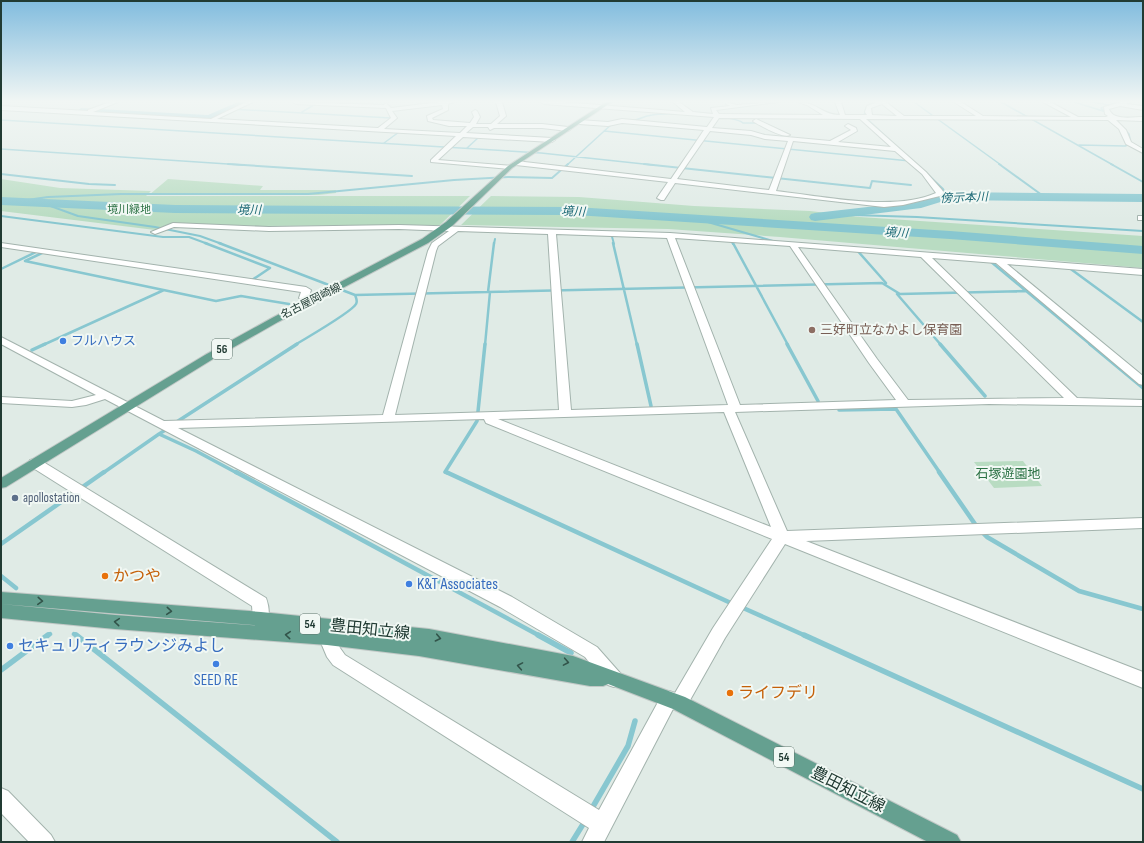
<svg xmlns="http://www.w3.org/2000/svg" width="1144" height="843" font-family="'Sofia Sans Condensed','Noto Sans JP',sans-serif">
	<rect width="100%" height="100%" fill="#e0ebe6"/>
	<path fill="#b9dcc2" d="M1,179L60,188L151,191L146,196H470L440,225L256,226L172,223L155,230L1,211Z
		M168,179L263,186L260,190H336V193L319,195H149Z
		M491,196L579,197L694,206L810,211L860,217L1143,236V268L780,237L668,229L461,225Z
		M1023,461L1042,486L994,488L974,462Z"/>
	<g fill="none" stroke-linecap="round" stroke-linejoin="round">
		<path stroke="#88c7d0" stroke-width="1.5" d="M914,102L1001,165
			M1001,102L1113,165
			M1074,102L1103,111
			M1093,102L1108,105
			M869,105L866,108L864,116L906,155
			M230,109L391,118
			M302,112L319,102H310
			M1111,119L1101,108L1118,102
			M1,120L541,153L653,165
			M631,121C638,120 644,116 652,115C665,113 735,115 743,123H756
			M604,131L910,161
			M384,143L399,132
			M1079,145L1125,146L1131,144L1129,134L1118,123
			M467,148L479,137
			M1,149L243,165
			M567,165L613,123"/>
		<path stroke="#88c7d0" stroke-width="2" d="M228,164L412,176
			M644,164L870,188L872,181L911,185
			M999,164L1046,198
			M1111,164L1143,182
			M1,174L89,184L115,185
			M927,174L943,189L946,196
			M13,202L48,197L121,194H308L454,180L508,177L552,178L568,164
			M45,204L78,216L155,227L200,236L222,244
			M848,213L853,215L917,217L1143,231
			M1,216L163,237H189L208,244
			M694,218L773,241
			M611,233L614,244
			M731,240L733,244
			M494,244L495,239"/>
		<path stroke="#88c7d0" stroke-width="2.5" d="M205,243L270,268L252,280
			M219,243L355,295C356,298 358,301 356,304C352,312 306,338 295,345
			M613,243L637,345
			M733,243L788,345
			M856,249L886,283
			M42,253L25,261L216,301L241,296L289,304
			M990,261L1091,345
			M1068,267L1143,322
			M1,269L36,252L32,251
			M488,292L494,243
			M897,294L941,345
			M355,295L882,283L900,294L1027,291
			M43,345L164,290
			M485,345L490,292"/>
		<path stroke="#88c7d0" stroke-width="3.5" d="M637,344L651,406
			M787,344L818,401
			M940,344L985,396
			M1090,344L1143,388
			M32,350L45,344
			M839,410L896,409L940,473
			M175,423L297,344
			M167,429L159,434L196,451L237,473
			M103,473L159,434
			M448,473L445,472L477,421L485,344"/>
		<path stroke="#88c7d0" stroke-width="4.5" d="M236,472L540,636
			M446,472L733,604
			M939,472L977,527
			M981,531L987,537L1079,591L1143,609
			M1,544L104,472
			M1,576L16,588
			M741,607L806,636
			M74,634L77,636
			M47,636L50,634"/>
		<path stroke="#88c7d0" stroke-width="5.5" d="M76,635L337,842
			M538,635L571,653
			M804,635L1143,789
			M1,670L48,635
			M591,810L628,746L635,721
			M572,842L585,821"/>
		<path fill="#88c7d0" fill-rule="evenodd" d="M238,102H249L209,121L81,114L77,111L81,108L208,115Z
			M946,192L1143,194V202L947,200L921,208L815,221L811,220L809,217L811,214L815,213L920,201Z
			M1,197L175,205L575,207L950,231L1143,246V254L950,239L575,215L175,213L1,205Z"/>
		<g stroke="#a3b3ad" stroke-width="2">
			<path id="minor" d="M110,102H118L93,112L211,119L246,102H253L217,119L378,128L391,118L386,108L296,104L293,102L384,105L386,103L391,108L439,102H454L448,104V110L432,118L433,120L470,123L474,117L472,112L475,110L477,111L480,117L476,124H491L500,116L496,102H502L506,116L497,124H542L568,127L571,129L568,131L542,128H494L490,130L488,127H473L466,133L552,138L555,140L552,142L463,137L438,160L512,166L513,167L510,169L431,162V160L456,136L1,110V106L88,111V110ZM442,105L443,109L427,116L428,121L449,126H467L460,133L384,129L397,118L392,111Z
				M541,102H563L685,112L673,102H679L693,112L713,114L711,108L730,106L726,104V102L737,105L778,102L716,110L719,114L823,115L807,105L798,102C817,102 822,115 840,115L835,102H841L845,115H867L865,112L867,106L877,102H886L904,116H976L954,102H961L983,116L1071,117L1043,102H1050L1078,117H1106L1108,116L1105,114L1104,107L1121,102H1130L1126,104L1143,106V110L1120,106L1109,109C1113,121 1132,117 1143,117V121L1116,120L1126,130L1131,142L1143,149V153L1126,144L1119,129L1108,120L866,119L926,172L942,190L944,193L940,196L903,205L884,207L675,183L664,200H661L657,198L668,182L516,165L513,163L516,161L671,179L704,130L622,123L608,126L579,124L576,122L579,120L608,122L622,119L707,127L714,117L544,104ZM882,104L897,116L872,115L871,108ZM719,118L860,119L891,147L838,142L857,131L856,128L848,124L845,126L851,130L830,141L765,135L751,131L712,128ZM710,131L751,135L765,139L788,141L769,190L677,179ZM793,141L895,151L922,174L936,193C894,212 822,196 776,191Z
				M756,119L790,135C784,139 761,126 754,122L753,121Z
				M1138,216H1143V220H1138Z
				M173,223L269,227L399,225L670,233L1143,269V275L1007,264L1143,376V385L1139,384L996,263L932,258L1077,398L1143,400V406L989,404L735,412L787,531L1143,518V528L806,541L1143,672V688L785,544L725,638L685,709L679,711L673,709L604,842H582L589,828L333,665L327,657L319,638L321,633L327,631L333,633L340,648L345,655L599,810L663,693L669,691L675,693L713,628L772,539L486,423L484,419L178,428L512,597L597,647L620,673L623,679L620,685L614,687L608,685L585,657L500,607L105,399L86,405L72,407L1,403V397L72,401L96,395L1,344V337L164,421L383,415L428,251L432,243L449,231L399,229L269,231L174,227L155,234L151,232ZM458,231L548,234L559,410L395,415L436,251L438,246ZM556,234L667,238L728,405L571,410ZM675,238L790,246L869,363L896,400L740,405ZM798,247L921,257L1064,398L908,400L877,359ZM724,412L771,527L498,419Z
				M1,243L306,287L311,290L309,297L316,302L311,305L299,298L301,292L1,247Z
				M35,459L40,460L266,598C269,606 270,616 267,624L261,626L255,624L253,619L252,606L30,466L29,463L30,460Z
				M1,788L8,791L51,835L55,842H29L1,813Z"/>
		</g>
		<g stroke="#c1c8c6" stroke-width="2">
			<path id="major" d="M606,102H612L512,168L452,226L428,243L278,322L213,359L6,487L1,488V478L205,355L272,318L422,239L446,222L508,166Z
				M1,592L261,612L429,629L573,656L685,697L957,835L961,842H928L673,709L608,684L603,686H590L419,656L327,645L115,629L1,618V604L115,615L276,627L1,604Z"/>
		</g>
		<use href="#minor" fill="#fff" fill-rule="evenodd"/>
		<use href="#major" fill="#65a090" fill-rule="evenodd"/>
	</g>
	<defs><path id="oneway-chevron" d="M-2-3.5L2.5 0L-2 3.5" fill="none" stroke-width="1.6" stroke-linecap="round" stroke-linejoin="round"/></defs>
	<g stroke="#32544a">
		<use href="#oneway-chevron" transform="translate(40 601) rotate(4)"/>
		<use href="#oneway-chevron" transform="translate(169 611) rotate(5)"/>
		<use href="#oneway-chevron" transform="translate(117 622) rotate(-175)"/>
		<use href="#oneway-chevron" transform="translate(288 635) rotate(-175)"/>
		<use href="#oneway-chevron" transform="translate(438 638) rotate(12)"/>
		<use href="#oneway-chevron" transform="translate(566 662) rotate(10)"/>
		<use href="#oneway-chevron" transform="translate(520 666) rotate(-170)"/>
	</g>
	<linearGradient id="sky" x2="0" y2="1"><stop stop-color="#81bcde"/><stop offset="0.46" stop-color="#f1f6f4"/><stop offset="1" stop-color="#f1f6f4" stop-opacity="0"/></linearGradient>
	<rect width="1144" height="220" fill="url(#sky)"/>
	<circle fill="#8d6e63" stroke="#f1f8f4" stroke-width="1.5" cx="812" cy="330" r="4"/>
	<g fill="#3f7fe0" stroke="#f1f8f4" stroke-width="1.5">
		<circle cx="63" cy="341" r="4"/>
		<circle cx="409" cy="584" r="4"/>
		<circle cx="10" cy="646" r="4"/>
		<circle cx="216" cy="664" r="4"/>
	</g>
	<circle fill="#5c6f8a" stroke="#f1f8f4" stroke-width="1.5" cx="15" cy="498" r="4"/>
	<g fill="#e8710a" stroke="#f1f8f4" stroke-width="1.5">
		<circle cx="105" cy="576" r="4"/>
		<circle cx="730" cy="693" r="4"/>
	</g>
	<g text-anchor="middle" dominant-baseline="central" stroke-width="4" stroke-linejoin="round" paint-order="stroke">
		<g font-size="11" fill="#2c7245" stroke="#f1f8f4">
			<text x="129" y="209">境川緑地</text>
		</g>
		<g font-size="11" fill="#213b33" stroke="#f1f8f4">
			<text transform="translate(311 301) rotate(-27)">名古屋岡崎線</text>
		</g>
		<g font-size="12" font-style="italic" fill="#1c6976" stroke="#f1f8f4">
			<text transform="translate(964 198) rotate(-2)">傍示本川</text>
			<text x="249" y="210">境川</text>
			<text transform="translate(573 212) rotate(2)">境川</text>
			<text transform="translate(896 233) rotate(4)">境川</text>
		</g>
		<g fill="#f1f8f4" stroke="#5f746d" stroke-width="1">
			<rect x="212" y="339" width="20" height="20" rx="3"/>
			<rect x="300" y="614" width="20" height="20" rx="3"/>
			<rect x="774" y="747" width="20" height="20" rx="3"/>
		</g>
		<g font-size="12" font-weight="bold" fill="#213b33">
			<text x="222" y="349">56</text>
			<text x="310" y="624">54</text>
			<text x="784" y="757">54</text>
		</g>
		<g font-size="13" fill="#785e54" stroke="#f1f8f4" text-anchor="start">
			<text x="820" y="330">三好町立なかよし保育園</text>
		</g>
		<g font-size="13" fill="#366cbe" stroke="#f1f8f4" text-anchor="start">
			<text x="71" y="341">フルハウス</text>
		</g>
		<g font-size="13" fill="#2c7245" stroke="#f1f8f4">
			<text x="1008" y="474">石塚遊園地</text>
		</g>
		<g font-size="13" fill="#4e5e75" stroke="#f1f8f4" text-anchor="start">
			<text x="23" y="498">apollostation</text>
		</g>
		<g font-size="16" fill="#c56008" stroke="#f1f8f4" text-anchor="start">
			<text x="113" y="576">かつや</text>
			<text x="738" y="693">ライフデリ</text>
		</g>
		<g font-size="16" fill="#366cbe" stroke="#f1f8f4" text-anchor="start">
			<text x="417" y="584">K&amp;T Associates</text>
			<text x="18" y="646">セキュリティラウンジみよし</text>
			<text x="216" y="680" text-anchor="middle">SEED RE</text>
		</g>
		<g font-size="16" fill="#213b33" stroke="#f1f8f4">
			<text transform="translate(370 630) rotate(6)">豊田知立線</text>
			<text transform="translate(848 790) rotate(27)">豊田知立線</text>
		</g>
	</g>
	<rect width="1144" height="843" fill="none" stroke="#213b33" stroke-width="4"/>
</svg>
